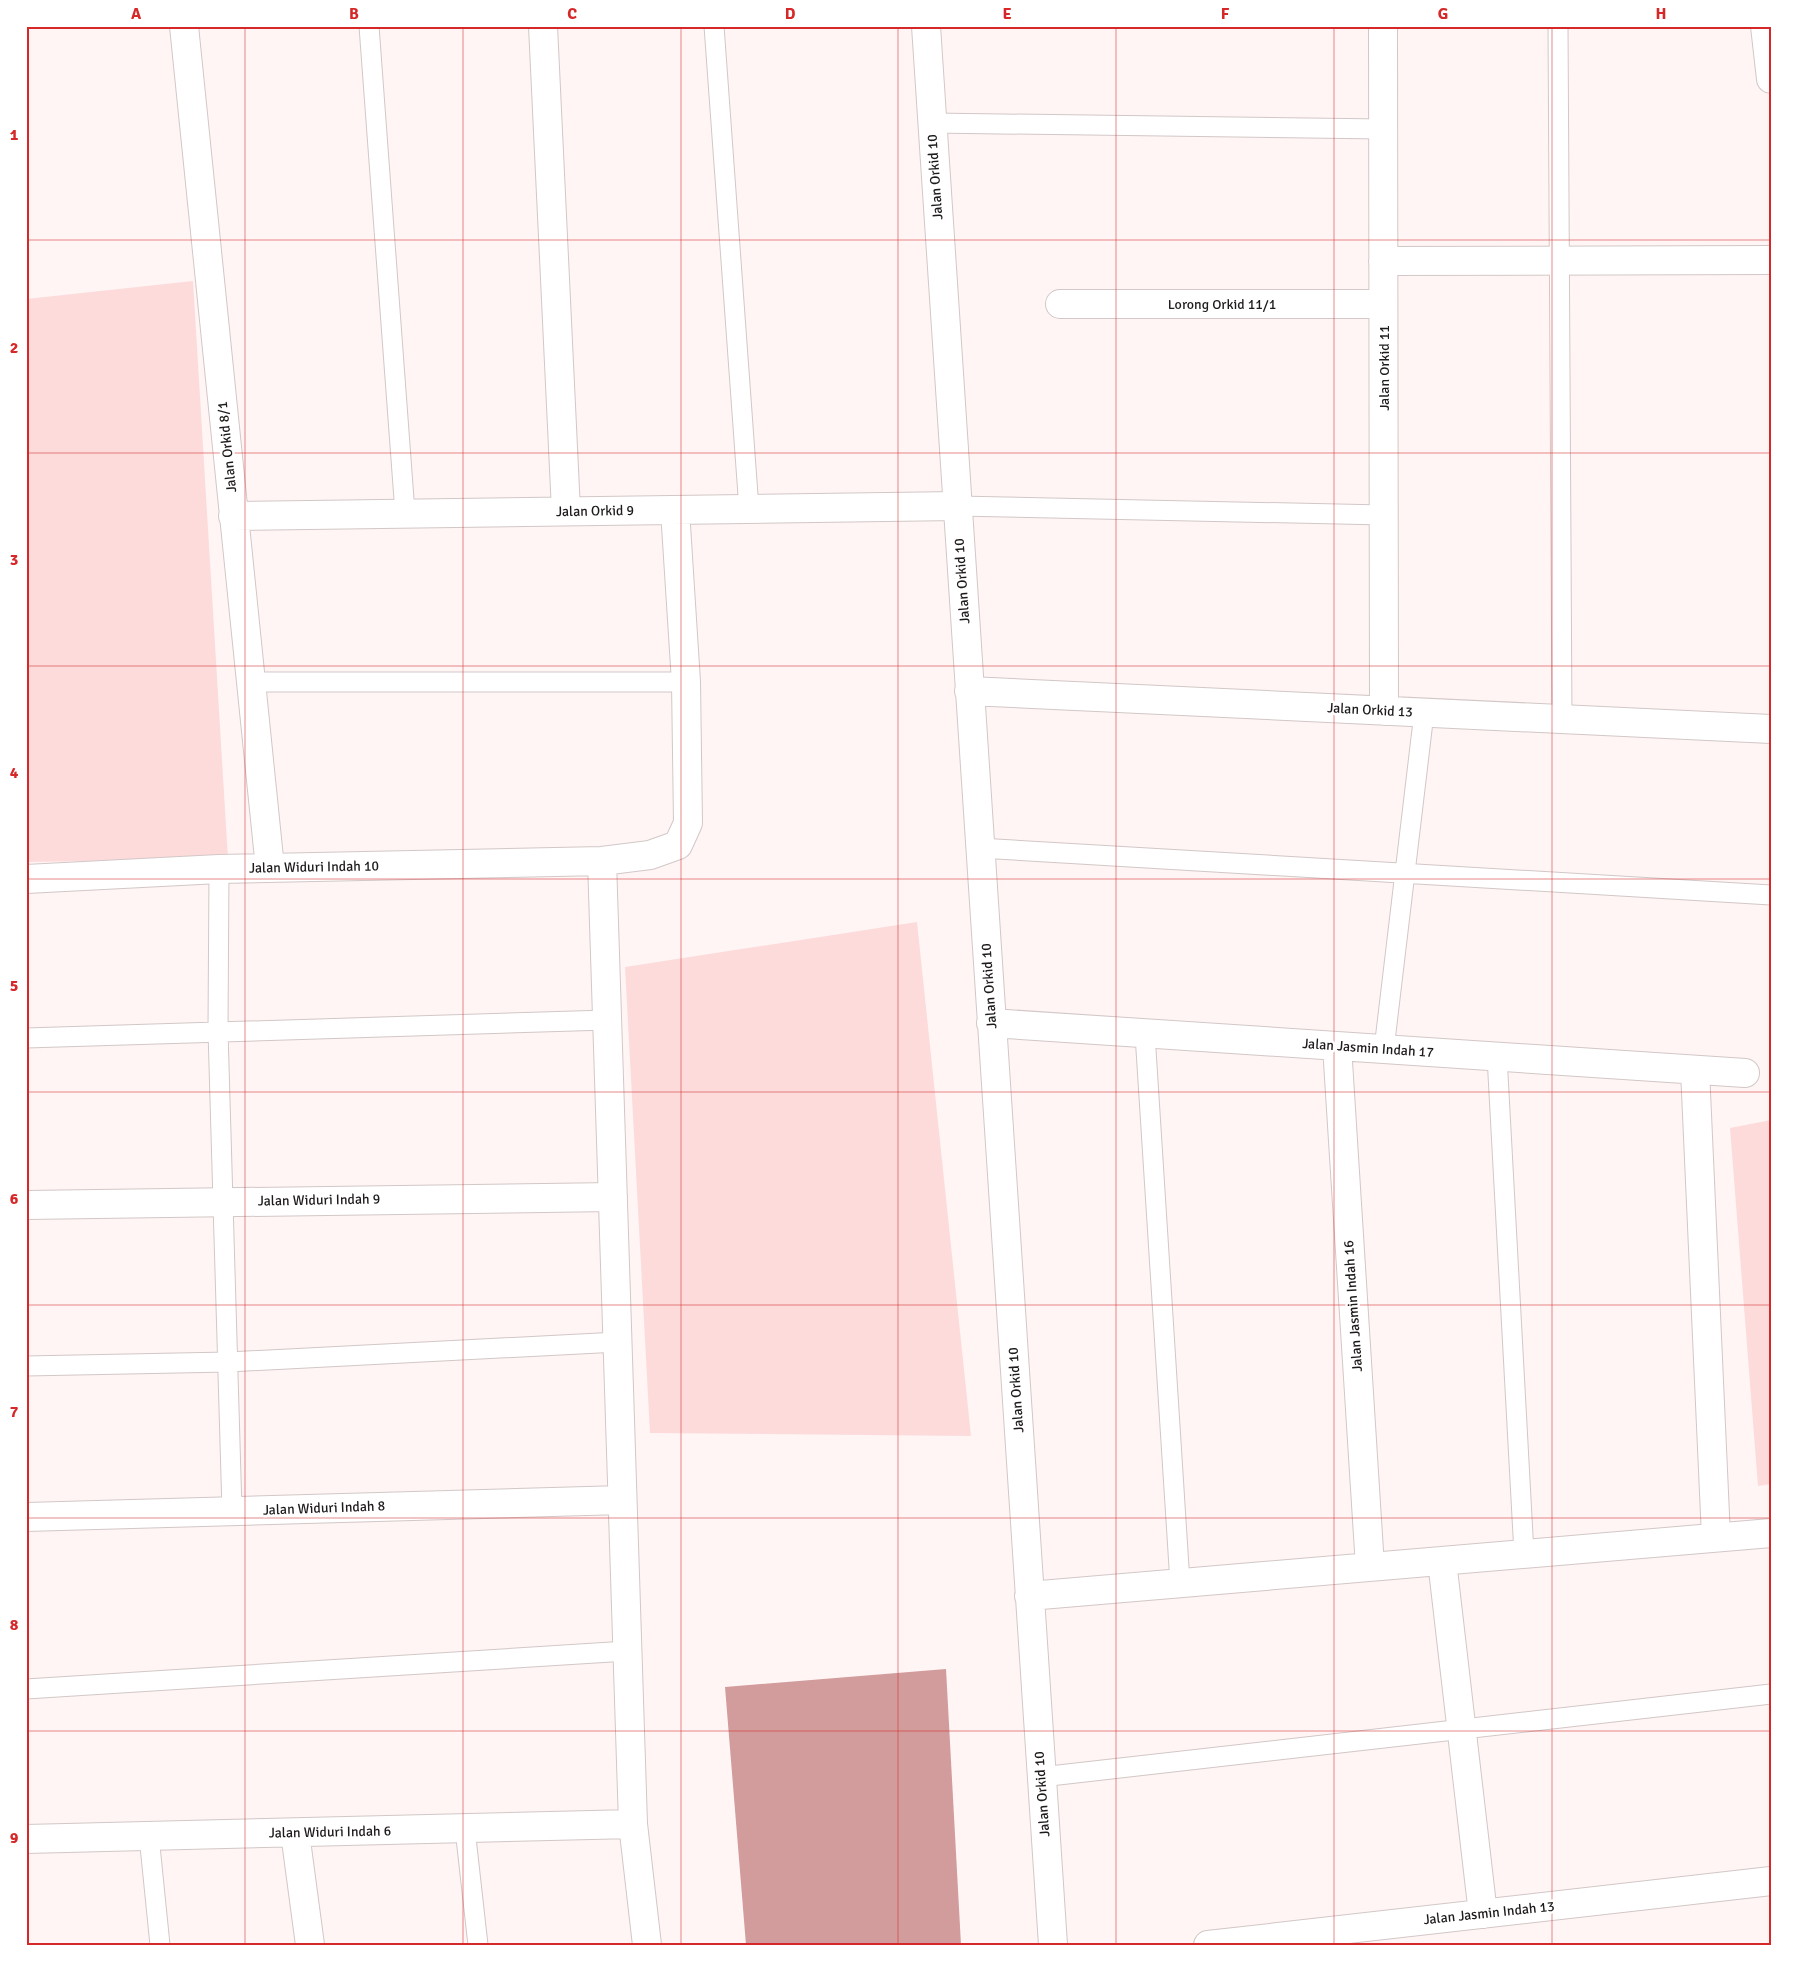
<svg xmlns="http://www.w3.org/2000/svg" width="1797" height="1971" font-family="Signika,sans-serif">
	<rect width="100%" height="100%" fill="#fff5f5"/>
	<path fill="#fddbdb" d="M193,281L228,859L26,862V299Z
		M917,922L971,1436L650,1433L625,967Z
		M1771,1120V1484L1758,1486L1730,1128Z"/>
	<path fill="#d29c9c" d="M946,1669L961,1945H746L725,1687Z"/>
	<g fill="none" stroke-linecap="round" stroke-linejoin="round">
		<g stroke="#d3c7c7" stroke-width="21">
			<path id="service" d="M369,26L405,513
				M714,26L749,509
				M1558,26L1562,719
				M932,123L1383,129
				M957,506L1384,515
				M251,682H686
				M979,848L1771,895
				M219,869L218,1031L232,1511
				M1145,1034L1180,1583
				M26,1038L607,1020
				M1384,1049L1424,713
				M1497,1056L1524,1554
				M26,1366L228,1362L618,1342
				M26,1689L627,1651
				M1041,1777L1771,1694
				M465,1829L478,1945
				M149,1836L160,1945"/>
		</g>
		<g stroke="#d3c7c7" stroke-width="30">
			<path id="minor" d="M184,26L270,868
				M543,26L566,511
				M926,26L1053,1945
				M1383,26L1384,711
				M1765,26L1771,79
				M1383,261L1771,260
				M1060,304H1383
				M233,516L957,506
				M969,691L1771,729
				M602,861L633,1824L647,1945
				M26,879L219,869L602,861L650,855L678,845L688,823L686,682L675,510
				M991,1023L1745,1073
				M1337,1046L1370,1567
				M1695,1070L1716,1537
				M26,1205L613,1197
				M26,1517L622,1500
				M1442,1561L1483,1914
				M1029,1596L1771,1533
				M295,1833L310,1945
				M26,1839L633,1824
				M1208,1945L1771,1881"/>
		</g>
		<use href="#service" stroke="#fff" stroke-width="19"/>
		<use href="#minor" stroke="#fff" stroke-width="28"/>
	</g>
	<path fill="none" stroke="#d62828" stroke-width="1" stroke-opacity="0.55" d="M245,26V1945M463,26V1945M681,26V1945M898,26V1945M1116,26V1945M1334,26V1945M1552,26V1945M26,240H1771M26,453H1771M26,666H1771M26,879H1771M26,1092H1771M26,1305H1771M26,1518H1771M26,1731H1771"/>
	<g text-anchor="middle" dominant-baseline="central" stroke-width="5" stroke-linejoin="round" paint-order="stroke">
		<g font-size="14" fill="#1f1b1b" stroke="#fff">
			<text transform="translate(935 177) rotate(-94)">Jalan Orkid 10</text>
			<text x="1222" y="304">Lorong Orkid 11/1</text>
			<text transform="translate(1384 368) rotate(-90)">Jalan Orkid 11</text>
			<text transform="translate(227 447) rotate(-96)">Jalan Orkid 8/1</text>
			<text transform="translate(595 511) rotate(-1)">Jalan Orkid 9</text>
			<text transform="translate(962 581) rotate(-94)">Jalan Orkid 10</text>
			<text transform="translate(1370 710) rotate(3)">Jalan Orkid 13</text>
			<text transform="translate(314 867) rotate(-1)">Jalan Widuri Indah 10</text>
			<text transform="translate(989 986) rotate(-94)">Jalan Orkid 10</text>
			<text transform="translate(1368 1048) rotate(4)">Jalan Jasmin Indah 17</text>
			<text transform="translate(319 1200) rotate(-1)">Jalan Widuri Indah 9</text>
			<text transform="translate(1353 1306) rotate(-94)">Jalan Jasmin Indah 16</text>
			<text transform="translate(1016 1390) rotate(-94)">Jalan Orkid 10</text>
			<text transform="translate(324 1508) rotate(-2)">Jalan Widuri Indah 8</text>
			<text transform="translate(1042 1794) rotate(-94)">Jalan Orkid 10</text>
			<text transform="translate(330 1832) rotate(-1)">Jalan Widuri Indah 6</text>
			<text transform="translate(1489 1913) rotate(-6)">Jalan Jasmin Indah 13</text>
		</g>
	</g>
	<rect width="1797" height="1971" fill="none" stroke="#ffffff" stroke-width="55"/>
	<rect x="28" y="28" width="1742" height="1916" fill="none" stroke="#d62828" stroke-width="2"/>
	<g font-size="16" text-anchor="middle" font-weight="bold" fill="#d62828">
		<text x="136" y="19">A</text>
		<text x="354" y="19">B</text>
		<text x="572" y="19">C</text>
		<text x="790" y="19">D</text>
		<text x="1007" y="19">E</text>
		<text x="1225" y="19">F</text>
		<text x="1443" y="19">G</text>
		<text x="1661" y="19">H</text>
		<text x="14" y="140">1</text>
		<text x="14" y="353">2</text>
		<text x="14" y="565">3</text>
		<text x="14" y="778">4</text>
		<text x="14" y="991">5</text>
		<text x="14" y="1204">6</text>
		<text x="14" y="1417">7</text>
		<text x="14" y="1630">8</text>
		<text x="14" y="1843">9</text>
	</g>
</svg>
